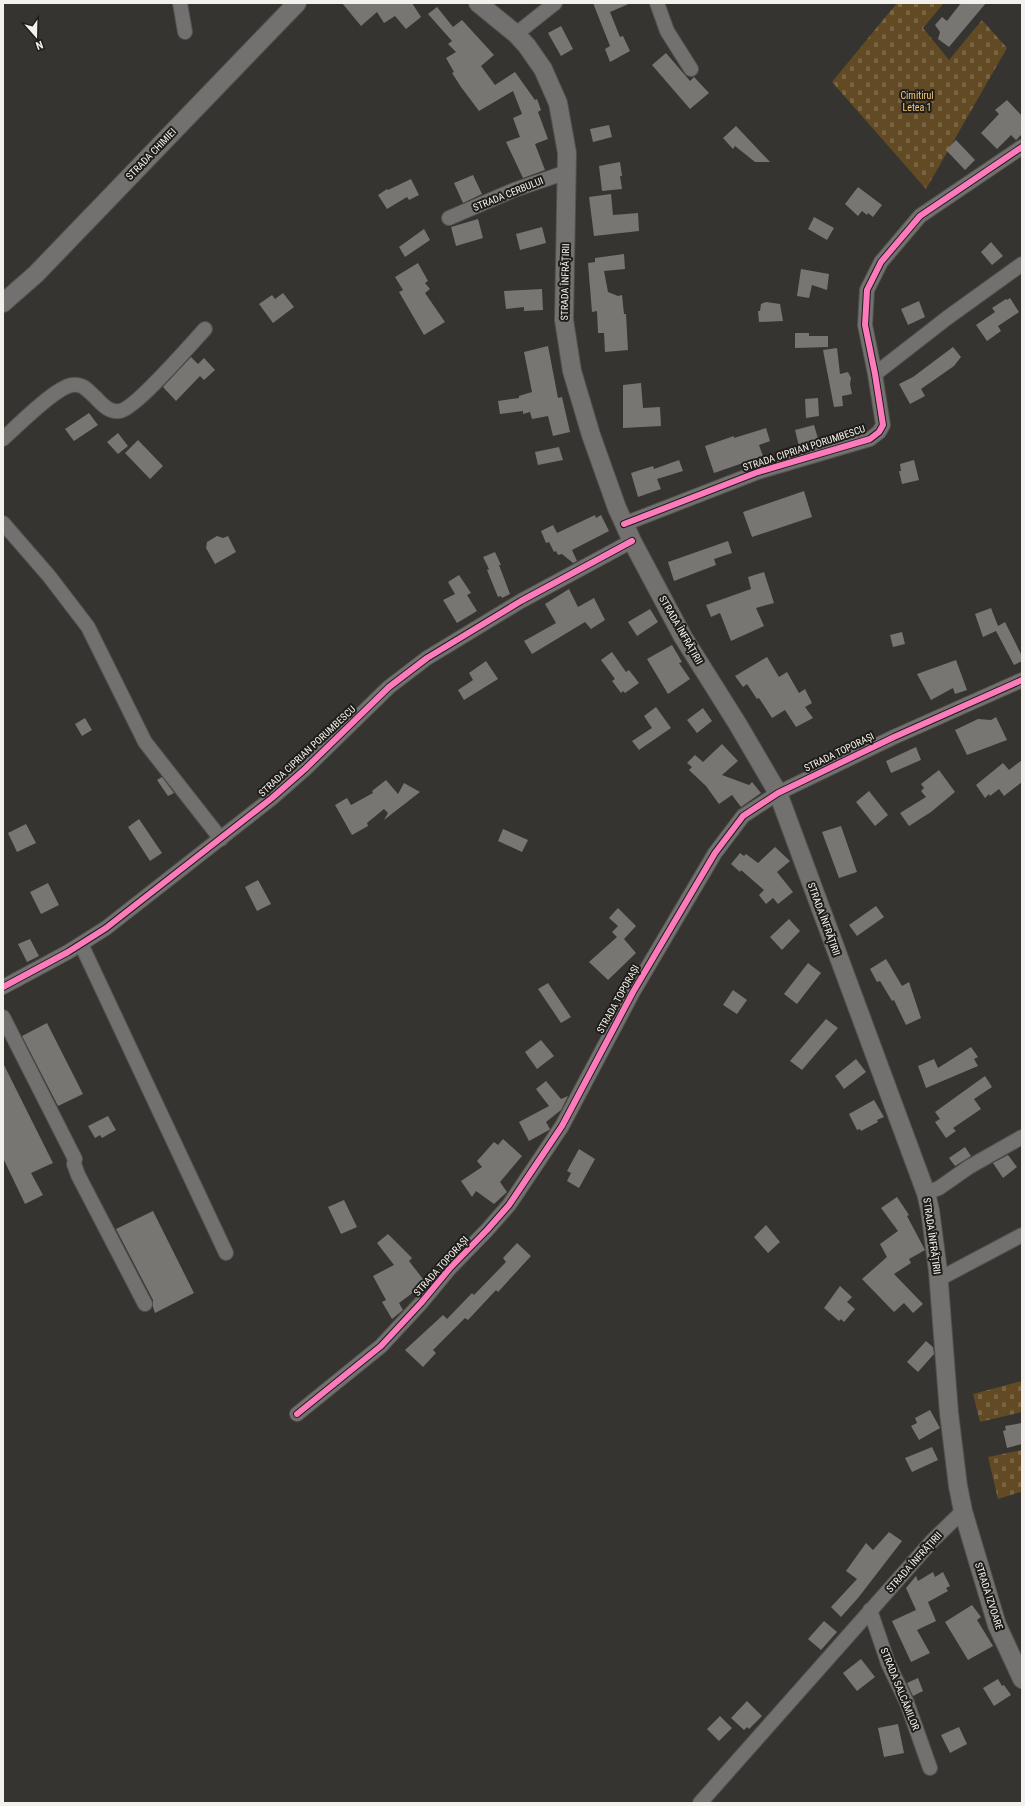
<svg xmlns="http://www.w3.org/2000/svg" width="1025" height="1806" font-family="'Roboto Condensed',sans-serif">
	<defs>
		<pattern id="cemetery-stones" width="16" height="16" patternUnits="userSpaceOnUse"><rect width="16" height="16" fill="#624b24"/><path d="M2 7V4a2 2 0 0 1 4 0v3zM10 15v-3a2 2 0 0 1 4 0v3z" fill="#796544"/></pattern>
	</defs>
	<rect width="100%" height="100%" fill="#363430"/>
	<path fill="url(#cemetery-stones)" d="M897,3H944L923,28L949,60L982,20L1007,48L926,189L832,82Z
		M1022,1381V1412L980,1422L973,1394Z
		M1022,1450V1495L1020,1492L998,1499L988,1457Z"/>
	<path fill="#787673" d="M342,3H412L421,17L406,29L395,16L384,23L377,12L361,26Z
		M593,3H631L610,12L620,37L623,36L630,51L610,62L605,49L610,46Z
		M961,3H986L949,47L938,39L940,32L935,25L942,17L947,21Z
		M437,7L453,27L462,20L494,55L481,66L495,85L515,72L535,100L537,99L541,110L538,112L548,139L535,144L545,170L523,178L506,142L520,137L513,118L522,114L513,91L479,111L461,87L452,73L454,72L446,58L456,52L448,44L452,41L428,14Z
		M561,26L573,49L561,56L548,33Z
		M666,53L690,81L694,77L709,93L690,109L652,65Z
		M1007,100L1022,116V134L1016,140L1011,135L997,149L981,133L999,114L995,110Z
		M609,125L612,137L593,142L590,129Z
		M736,126L752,143L770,162H755L735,146L733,149L723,138Z
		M956,140L975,160L965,170L946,150Z
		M620,162L622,176H620L622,189L602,191L599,166Z
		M473,175L482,194L463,203L454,183Z
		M411,179L419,195L409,200L407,197L387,209L378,195L387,189L388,190Z
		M858,187L882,205L873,217L868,213L867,215L862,211L858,216L845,204Z
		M611,194L613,215L638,213L639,231L594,236L589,197Z
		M814,217L834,228L827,240L808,229Z
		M478,219L483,238L456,246L451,227Z
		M542,227L546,243L520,250L516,234Z
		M424,229L430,240L405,257L399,247Z
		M991,242L1003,256L992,265L981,252Z
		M624,254L625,269L604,271L608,292L618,296L622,295L624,314H626L628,350L605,352L604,333H598L597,311L592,312L588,263L595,262V258Z
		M418,263L428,281L425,283L430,289L425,293L445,322L424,335L399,292L403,290L395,277Z
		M801,269L829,274L827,290L812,285L809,298L797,296Z
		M542,289L543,310L524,311V307L506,309L504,291Z
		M283,293L294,307L273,323L259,304L272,295L275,299Z
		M1010,298L1019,312L998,326L1001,331L987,341L976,325L995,312L992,308L1006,299L1007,300Z
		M919,301L925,317L908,325L901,309Z
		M766,302L780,304L783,321L759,322L758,311H760L761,304Z
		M795,333H809V336H828V347L795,348Z
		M548,346L558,398L562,397L570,432L553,436L548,416L532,419L530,412L523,414V411L500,414L498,401L519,398V396L532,392L524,352Z
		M953,347L961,357L954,366L921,389L925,396L910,404L899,384L913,377Z
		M837,348L840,374L848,372L851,378L850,384L852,394L842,396L843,406L834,407L823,350Z
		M191,357L198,364L204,358L215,370L204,380L200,376L176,401L163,387Z
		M641,383L643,408L660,407L661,426L623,428V385Z
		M818,398L819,416L806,418L805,399Z
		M89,413L98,425L74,441L65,429Z
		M814,425L819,442L814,443L815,446L800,450L795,430Z
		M766,428L770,441L759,445L763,456L714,473L705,446L734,436V438Z
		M118,433L128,446L118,454L107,442Z
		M138,440L163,466L150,479L125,453Z
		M559,447L563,460L538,465L535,452Z
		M679,460L683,471L657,479L661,489L638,497L631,473L653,466L654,469Z
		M914,460L919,480L902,484L899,471H901L900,464Z
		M804,491L812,517L752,537L743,512Z
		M595,515L596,518L601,515L609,531L572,550L577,561L573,563L562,554L558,555L556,551L554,552L549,542L546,543L541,531L553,525L557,533Z
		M217,536L223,538L228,536L236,552L215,564L206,548L207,542Z
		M728,541L732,553L714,559L716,565L674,581L668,562Z
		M495,552L501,565H499L510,594L502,598L501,596L498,597L487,570L489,569L483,557Z
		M764,572L774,603L756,608L764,626L731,641L720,613L711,617L706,605L751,589L748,577Z
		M459,575L471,593L467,595L477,611L457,623L443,600L455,594L448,582Z
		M569,589L578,607L594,598L605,620L591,629L585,622L532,654L524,641L556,623L545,604Z
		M991,608L998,626L1005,622L1022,656V661L1014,665L996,631L983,637L975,614Z
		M650,609L658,622L637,636L628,622Z
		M902,632L905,644L893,647L890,635Z
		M672,645L682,662L679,663L690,679L668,694L647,659Z
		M612,652L626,672L629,670L639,683L625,693L623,691L621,693L612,681L615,679L601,660Z
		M767,657L779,677L787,672L799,693L805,689L812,703L805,707L813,718L796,727L785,710L772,718L759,698L757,699L747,684L743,687L735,676Z
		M956,660L967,690L955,694L953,688L931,700L917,674Z
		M486,661L498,679L464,700L458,690L473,680L469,673Z
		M656,707L671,728L639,750L632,741L652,728L644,716Z
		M703,708L712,721L697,733L687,720Z
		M996,717L1007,740L967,755L955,730L978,719L991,720Z
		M85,718L92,730L82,736L75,724Z
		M722,744L738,761L722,775L749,785L752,782L761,793L741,807L732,795L719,804L706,786L689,770L692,767L687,763L695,755L703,762Z
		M916,747L921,760L891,773L886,761Z
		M1022,760V782L1004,796L999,789L990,796L989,794L985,798L976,785L1003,763L1009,770Z
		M939,770L955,792L931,812L909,826L900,813L926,797L921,791L924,788L921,784Z
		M162,777L174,793L168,796L157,780Z
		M386,780L398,794L404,783L420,792L384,820L388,813L384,809L367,823L368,826L352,835L335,805L347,798L351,805L373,793L372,791Z
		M869,791L888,815L875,826L856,802Z
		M139,819L162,853L150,861L128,827Z
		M26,824L36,843L17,852L8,833Z
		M841,826L857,872L839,878L822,832Z
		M503,829L528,840L522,852L498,841Z
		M775,847L790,861L777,872L793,892L778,904L773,898L766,904L759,895L764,890L741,870L740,872L731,864L740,853L744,856L746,854L758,863Z
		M258,880L271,904L257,911L245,887Z
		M48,883L59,905L41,914L30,892Z
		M876,906L884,917L857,936L849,925Z
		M618,908L636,926L624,939L636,953L608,980L589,962L617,937L612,932L618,926L609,918Z
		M789,919L800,931L782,950L770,937Z
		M30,939L39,956L27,962L18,944Z
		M886,959L902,986L909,982L921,1018L906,1025L894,1000L892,1001L880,981L877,982L870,969Z
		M808,963L821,973L797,1004L784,994Z
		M548,983L571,1017L561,1023L538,989Z
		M733,990L747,1000L737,1014L723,1005Z
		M826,1019L838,1028L802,1070L790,1061Z
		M47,1023L83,1094L58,1106L22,1036Z
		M541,1040L554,1056L537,1069L525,1052Z
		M971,1047L978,1057L974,1059L978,1066L926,1088L918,1066L934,1059L938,1068Z
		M856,1059L866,1072L844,1089L835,1076Z
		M3,1063L53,1163L31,1173L43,1195L25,1204L3,1158Z
		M985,1076L992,1087L974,1099L981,1109L953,1128L956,1131L946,1138L935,1122L940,1119L935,1112Z
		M546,1081L561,1099L568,1096L561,1110L546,1122L550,1129L549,1130L529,1141L519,1122L549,1106L536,1089Z
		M874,1100L884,1117L877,1120L878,1122L861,1131L860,1129L857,1130L849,1114Z
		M108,1116L116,1130L102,1138L100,1135L95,1138L88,1126Z
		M503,1139L522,1156L500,1182L507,1192L494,1204L476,1191L472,1197L461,1181L482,1167L477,1161L494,1142L498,1145Z
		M965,1147L971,1156L955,1166L949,1158Z
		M579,1149L595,1159L579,1188L567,1181L571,1173L567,1171Z
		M1008,1155L1017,1167L1003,1178L993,1163Z
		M897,1197L909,1215L907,1216L924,1248L925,1250L909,1259L911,1263L894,1274L923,1304L913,1313L904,1303L894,1312L862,1279L887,1257L880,1244L898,1231L881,1208Z
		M344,1200L357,1227L341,1234L328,1207Z
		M153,1211L194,1293L155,1313L153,1307V1300L116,1229Z
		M766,1225L780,1242L768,1253L754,1237Z
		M388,1234L412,1258L409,1261L426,1283L399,1303L403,1310L392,1319L382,1302L386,1300L373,1276L394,1265L377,1243Z
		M517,1243L531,1256L498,1292L496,1290L468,1320L465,1318L433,1350L436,1353L423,1367L405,1350L443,1315L447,1319L472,1293L474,1295L506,1262L503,1258Z
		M840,1286L852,1297L847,1302L855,1309L844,1322L841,1319L839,1321L824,1308Z
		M926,1341L933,1347L934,1354L918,1372L907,1362Z
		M930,1410L940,1428L919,1440L911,1426L917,1423L915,1418Z
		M1022,1423V1444L1007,1448L1003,1431L1006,1430L1005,1426Z
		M932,1447L938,1460L912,1472L905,1458Z
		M889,1532L902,1541L858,1598L841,1617L831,1607L857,1579L846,1571L866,1543L873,1550Z
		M933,1572L935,1577L943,1572L950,1586L946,1588L948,1591L928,1602L936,1621L917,1630L930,1653L911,1662L892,1621L916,1610L906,1588L916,1576L918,1581Z
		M972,1605L981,1617L977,1620L993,1646L968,1660L945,1622Z
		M824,1621L837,1632L821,1650L808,1639Z
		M861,1659L875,1677L857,1691L843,1673Z
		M918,1678L923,1691L913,1696L907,1683Z
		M998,1679L1002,1686L1004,1685L1011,1695L994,1706L983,1688Z
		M747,1701L762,1716L749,1729L747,1727L744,1730L731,1718Z
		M720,1716L732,1728L719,1741L707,1729Z
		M898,1724L904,1753L884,1757L878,1728Z
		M959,1727L967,1744L950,1753L941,1735Z"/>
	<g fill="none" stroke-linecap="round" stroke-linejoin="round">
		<g stroke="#54524f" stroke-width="16">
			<path id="minor" d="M180,3L185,32
				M657,3L667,31L691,69
				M516,34L555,3
				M449,218L514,190L567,172
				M875,374L947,318L1022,264
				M3,439C17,426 56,387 72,385C83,383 88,391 95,397C102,404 109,413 120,411C136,408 191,344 205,329
				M3,523L49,576L88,627L145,742L221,839
				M624,524L758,472L870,439L879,432L883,425L875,374L865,325L867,290L881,262L920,216L1022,147
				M81,944L226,1253
				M3,987L68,952L106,928L272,798L305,769L389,687L427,658L521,601L632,541
				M3,1017L75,1159L74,1164L78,1175L145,1304
				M926,1193L939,1188L969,1167L1022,1137
				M939,1279L1022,1235
				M297,1414L381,1346L421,1303L450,1268L487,1230L509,1205L562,1126L633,992L715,853L743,816L778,793L894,737L1022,680
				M870,1610L888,1663L907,1703L930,1768
				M700,1803L933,1540L963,1511"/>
		</g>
		<g stroke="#54524f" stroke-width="20">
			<path id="major" d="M478,3L516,34L527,46L543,69L558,103L567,153L564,320L572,371L591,435L617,508L632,541L683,637L737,723L778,793L926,1193L930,1210L938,1271L949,1413L958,1486L963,1511L997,1625L1022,1679
				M3,303L36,274L297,3"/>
		</g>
		<use href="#minor" stroke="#727170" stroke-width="14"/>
		<use href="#major" stroke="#72716f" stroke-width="18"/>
		<g stroke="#1f1d19" stroke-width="8">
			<path id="cycleway" d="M624,524L758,472L870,439L879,432L883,425L875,374L865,325L867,290L881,262L920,216L1022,147
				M3,987L68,952L106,928L272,798L305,769L389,687L427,658L521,601L632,541
				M297,1414L381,1346L421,1303L450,1268L487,1230L509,1205L562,1126L633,992L715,853L743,816L778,793L894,737L1022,680"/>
		</g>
		<use href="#cycleway" stroke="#fd7abc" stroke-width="6"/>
	</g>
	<g text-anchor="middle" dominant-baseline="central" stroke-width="4" stroke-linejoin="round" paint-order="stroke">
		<g font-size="10" fill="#f6c779" stroke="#1f1d19">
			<text x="917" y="95">Cimitirul<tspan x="917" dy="12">Letea 1</tspan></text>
		</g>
		<g font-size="10" fill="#f4f1ed" stroke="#1f1d19">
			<text transform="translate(151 154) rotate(-46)">STRADA CHIMIEI</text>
			<text transform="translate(508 194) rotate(-22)">STRADA CERBULUI</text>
			<text transform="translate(565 282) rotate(-89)">STRADA ÎNFRĂȚIRII</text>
			<text transform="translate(804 448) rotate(-18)">STRADA CIPRIAN PORUMBESCU</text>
			<text transform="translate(681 630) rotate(60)">STRADA ÎNFRĂȚIRII</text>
			<text transform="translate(307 751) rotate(-43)">STRADA CIPRIAN PORUMBESCU</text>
			<text transform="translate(839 752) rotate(-26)">STRADA TOPORAȘI</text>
			<text transform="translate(824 919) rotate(70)">STRADA ÎNFRĂȚIRII</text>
			<text transform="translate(618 999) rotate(-61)">STRADA TOPORAȘI</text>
			<text transform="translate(932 1236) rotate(82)">STRADA ÎNFRĂȚIRII</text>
			<text transform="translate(441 1266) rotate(-48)">STRADA TOPORAȘI</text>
			<text transform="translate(914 1562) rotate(-48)">STRADA ÎNFRĂȚIRII</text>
			<text transform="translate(989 1596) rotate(72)">STRADA IZVOARE</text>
			<text transform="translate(900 1689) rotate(68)">STRADA SALCÂMILOR</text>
		</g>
	</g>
	<rect width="1025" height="1806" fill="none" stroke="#f4f1ed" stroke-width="8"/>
	<g transform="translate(36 36) rotate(160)" stroke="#1f1d19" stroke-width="3" paint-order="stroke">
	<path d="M0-3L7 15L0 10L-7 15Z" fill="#f4f1ed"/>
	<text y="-6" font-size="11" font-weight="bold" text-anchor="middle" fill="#f4f1ed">N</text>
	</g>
</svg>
